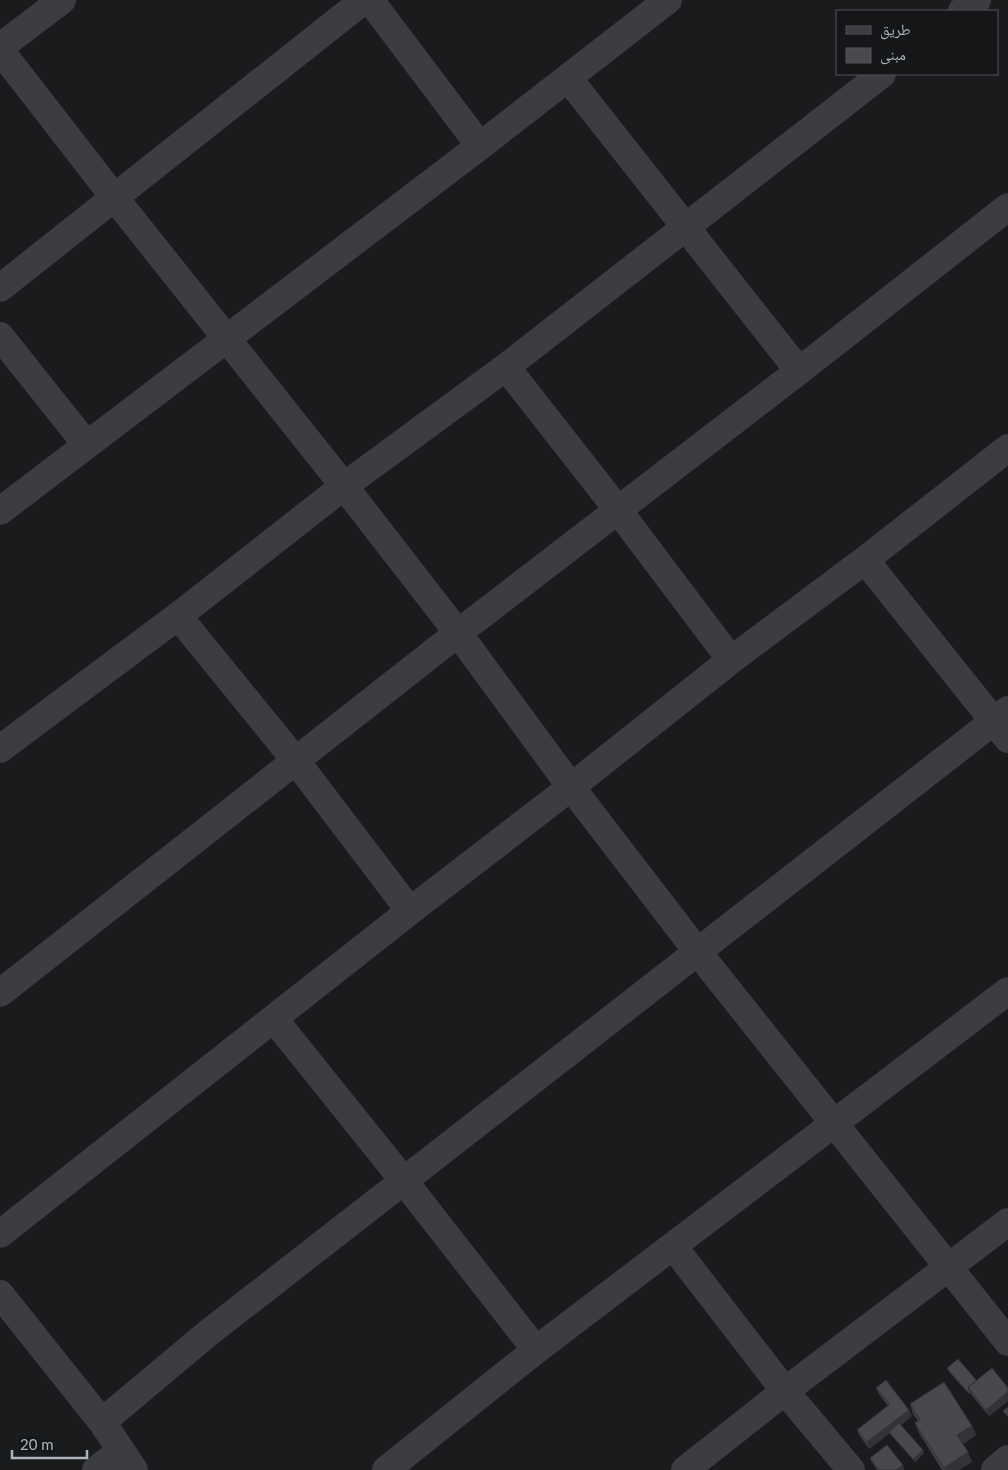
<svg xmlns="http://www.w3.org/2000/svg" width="1008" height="1470" font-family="Lato,'Noto Naskh Arabic',sans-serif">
	<rect width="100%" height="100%" fill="#1a1b1d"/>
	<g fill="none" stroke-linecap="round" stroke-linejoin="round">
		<path stroke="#3b3d42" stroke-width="28" d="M370,0L480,146
			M962,11L977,0
			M0,47L62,0
			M0,50L114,197L344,486L458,633L571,787L697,951L1008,1342
			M568,78L799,371
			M0,288L364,0
			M0,336L86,444
			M506,367L618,510L731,660
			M0,511L480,146L668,0
			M865,560L1008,739
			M178,616L296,761L410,911
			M0,749L178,616L344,486L506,367L882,74
			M0,993L458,633L799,371L1008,207
			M274,1019L404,1181L536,1350
			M0,1234L410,911L571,787L731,660L865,560L1008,448
			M673,1246L785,1391L851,1470
			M96,1470L121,1451
			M386,1470L536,1350L1008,991
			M685,1470L785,1391L1008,1222
			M995,1470L1008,1459"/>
		<path stroke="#3b3d42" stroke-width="28" d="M0,1294L102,1422
			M134,1470L102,1422L207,1334L1008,710"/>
	</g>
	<path fill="#3d3f42" d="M947,1368L977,1381L1008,1388V1401L989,1416L970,1393L969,1394L949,1372Z
		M876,1388L909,1410L912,1416L901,1425L924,1453L915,1462L891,1435L890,1433L869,1449L860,1436L857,1430L888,1406L879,1394Z
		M910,1404L972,1426L976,1435L963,1444L972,1462L959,1470H942L919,1433L915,1423L918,1421L913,1414Z
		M870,1458L904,1469L902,1470H877L871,1461Z"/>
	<path fill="#323336" d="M1008,1392V1401L989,1416L986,1410Z
		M909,1410L912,1416L890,1433L889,1432L890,1433L869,1449L867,1442Z
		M972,1426L976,1435L961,1445L957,1435Z
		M923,1450L924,1453L915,1462L913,1459Z
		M968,1452L972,1462L959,1470H945L944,1468Z
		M903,1465L904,1469L902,1470H896Z"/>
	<path fill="#47494d" stroke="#323336" d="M958,1359L977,1381L968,1387L969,1389L967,1391L947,1368Z
		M992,1368L1008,1388V1392L986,1410L968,1387Z
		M886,1380L909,1410L867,1442L857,1430L890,1404L876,1388Z
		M944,1382L972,1426L957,1435L968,1452L944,1468L915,1423L920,1420L910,1404Z
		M1008,1407V1417L1003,1411Z
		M899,1423L923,1450L913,1459L889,1432Z
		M887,1445L903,1465L896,1470H879L870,1458Z"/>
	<rect x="836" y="10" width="162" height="65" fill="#151618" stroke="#52555a"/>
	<rect x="846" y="26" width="25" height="8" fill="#3b3d42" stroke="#52555a"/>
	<text x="880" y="35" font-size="15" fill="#adb4bd">طريق</text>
	<rect x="846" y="48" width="25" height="15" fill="#47494d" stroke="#52555a"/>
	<text x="880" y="60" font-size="15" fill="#adb4bd">مبنى</text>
	<path d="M12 1450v8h75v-8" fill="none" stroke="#adb4bd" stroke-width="2.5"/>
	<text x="20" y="1450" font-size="15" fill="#adb4bd" stroke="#151618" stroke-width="4" paint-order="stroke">20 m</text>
</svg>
